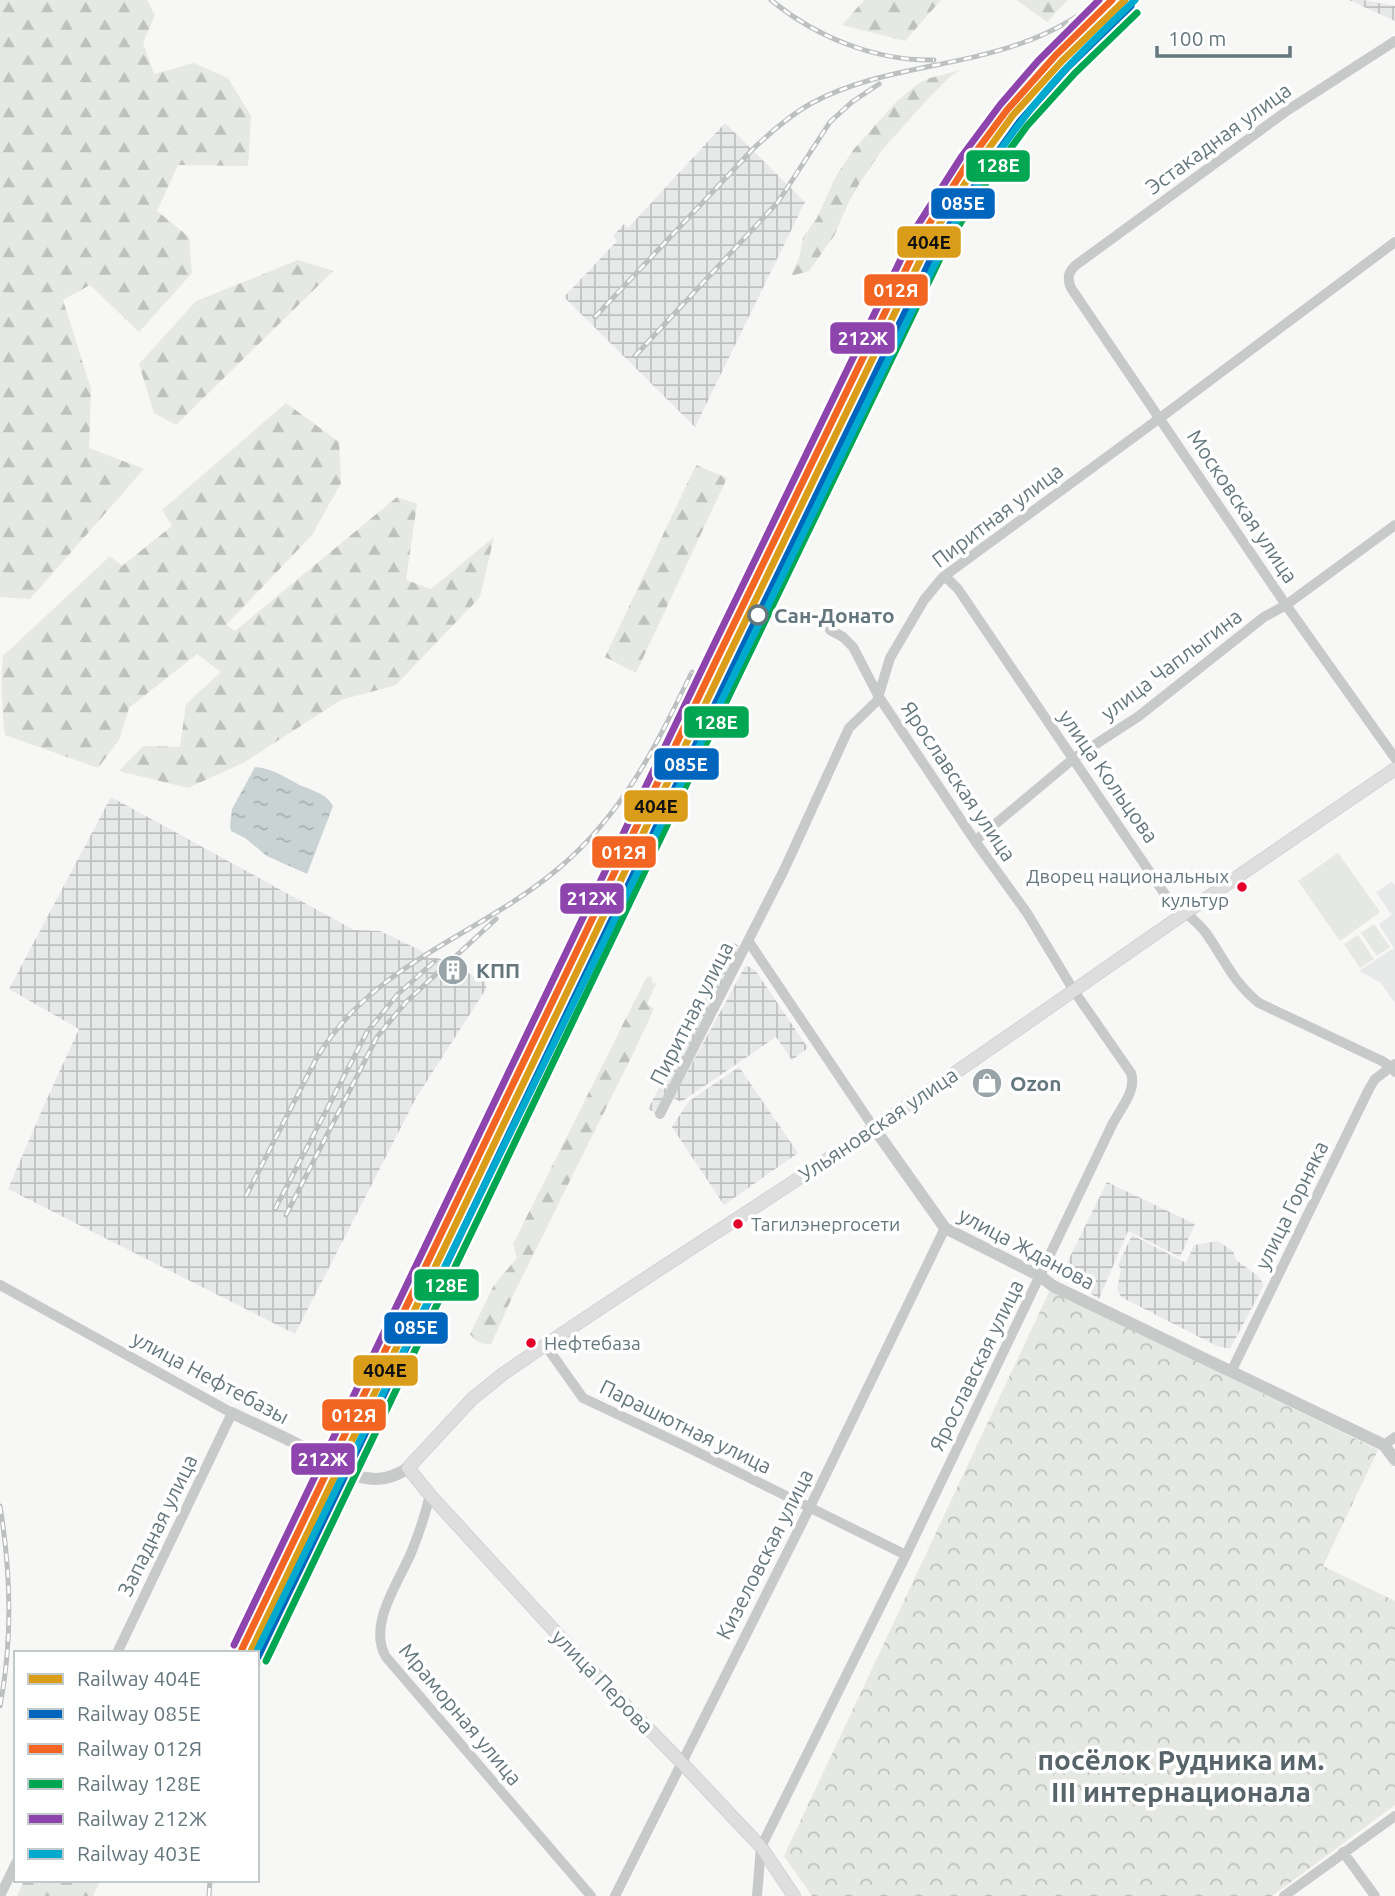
<svg xmlns="http://www.w3.org/2000/svg" width="1395" height="1896" font-family="Ubuntu,sans-serif">
	<defs>
		<pattern id="industrial-grid" width="8" height="8" patternUnits="userSpaceOnUse" patternTransform="scale(1.75)"><rect width="8" height="8" fill="#e7e8e8"/><path d="M0 4h8M4 0v8" fill="none" stroke="#bfc1c1"/></pattern>
		<pattern id="forest-firs" width="22" height="20" patternUnits="userSpaceOnUse" patternTransform="scale(1.75)"><rect width="22" height="20" fill="#e6e8e4"/><path d="M5 1l3.5 6h-7zM16 11l3.5 6h-7z" fill="#bec1be"/></pattern>
		<pattern id="park-crowns" width="20" height="18" patternUnits="userSpaceOnUse" patternTransform="scale(1.75)"><rect width="20" height="18" fill="#e6e8e4"/><path d="M2 6a3 3 0 1 1 6 0M12 15a3 3 0 1 1 6 0" fill="none" stroke="#bec1be"/></pattern>
		<pattern id="water-ripples" width="26" height="14" patternUnits="userSpaceOnUse" patternTransform="scale(1.75)"><rect width="26" height="14" fill="#cad3d4"/><path d="M2 4q2-2 4 0t4 0M15 11q2-2 4 0t4 0" fill="none" stroke="#a8b0b1"/></pattern>
	</defs>
	<rect width="100%" height="100%" fill="#f7f7f6"/>
	<path fill="#e7e8e8" d="M1392,882L1395,886V1003L1380,982L1359,971L1394,948L1379,924L1392,915L1376,892Z"/>
	<path fill="url(#industrial-grid)" d="M1349,0H1363L1395,6V21Z
		M725,123L805,202L695,427L564,297L617,241L613,236L624,224L628,228Z
		M111,797L354,930L380,931L422,951L428,958H438L449,962L486,983V989L416,1098L295,1334L8,1189L42,1110L79,1029L9,989Z
		M734,943L742,948L657,1114L648,1109Z
		M746,965L755,970L808,1048L792,1060L776,1037L681,1102L673,1098Z
		M739,1067L798,1153L724,1205L672,1127L689,1101Z
		M1107,1182L1195,1224L1180,1257L1128,1231L1099,1299L1061,1275Z
		M1132,1235L1186,1263L1194,1245L1218,1241L1233,1251L1236,1260L1258,1276L1264,1285L1230,1349L1217,1346L1121,1297L1117,1289L1121,1269L1118,1265Z"/>
	<path fill="url(#forest-firs)" d="M0,0H147L155,15L143,43L154,74L194,63L228,78L251,116L248,166L178,165L157,211L189,237L192,273L139,332L90,285L63,300L91,389L89,448L144,469L30,599L0,597Z
		M864,0H941L905,41L842,25Z
		M1017,0H1068L1047,22Z
		M961,70L951,76L925,102L882,150L859,184L848,204L834,236L809,271L791,276L800,255L803,237L817,218L836,176L854,149L897,101L919,83L930,78Z
		M298,260L333,271L176,425L154,413L139,364L196,301Z
		M286,403L339,442L341,483L312,535L226,625L235,631L397,497L417,504L406,580L431,589L494,537L480,597L396,685L341,700L243,763L188,788L119,771L143,746L180,747L186,704L221,672L197,654L129,708L119,740L98,768L5,735C2,707 0,685 3,656L110,556L122,566L172,526L162,510Z
		M696,465L727,478L636,673L605,657Z
		M651,976L653,984L657,982L647,1004L654,1009L630,1060L515,1291L491,1344C481,1345 477,1342 470,1334L494,1285L517,1258L513,1244L646,978Z
		M24,1880H39V1885L44,1880H101L93,1896H17Z"/>
	<path fill="url(#park-crowns)" d="M1050,1290L1378,1450L1323,1566L1395,1601V1805L1272,1896H812L784,1856Z"/>
	<path fill="#e6e8e4" d="M1338,853L1380,912L1340,941L1298,881Z
		M1374,924L1390,947L1377,956L1361,933Z
		M1358,935L1374,959L1360,968L1344,944Z"/>
	<path fill="url(#water-ripples)" d="M255,767C271,768 283,776 296,783C308,790 326,792 333,806L307,874L267,856L245,838L231,831L230,826L232,809Z"/>
	<g fill="none" stroke-linecap="round" stroke-linejoin="round">
		<g stroke="#d2d3d3" stroke-width="14">
			<path id="secondary" d="M794,1896L761,1847L681,1762L583,1662L430,1495L408,1468L472,1399L503,1374C624,1290 750,1212 873,1129C1048,1010 1220,887 1395,769"/>
		</g>
		<path stroke="#c8caca" stroke-width="10" d="M1395,41L1288,110L1076,265C1068,272 1067,278 1071,288L1286,605L1395,758
			M943,577L949,580L958,589L1166,896C1179,909 1196,919 1206,933C1225,960 1232,981 1259,1003L1382,1061L1391,1067L1395,1072
			M975,841L1073,759L1139,716L1264,617L1286,605L1395,525
			M749,942L874,1128
			M660,1114L784,870L849,728L877,701L890,658L924,600L943,577L1160,418L1395,242
			M0,1285L232,1413L117,1653
			M546,1346L583,1398L683,1445L906,1555
			M1231,1372L1369,1089L1375,1079L1395,1064
			M1384,1445L1395,1437
			M430,1495C425,1515 419,1534 411,1553C399,1582 367,1625 386,1657L591,1896
			M1343,1852L1375,1896
			M0,1896L16,1863
			M615,1896L810,1507L945,1228
			M757,1896L761,1847L906,1555L1113,1123C1121,1108 1137,1090 1131,1073L1074,991L1027,913L975,841L879,697L853,647L843,637L830,630
			M1284,1896L1395,1816"/>
		<path stroke="#c8caca" stroke-width="12" d="M874,1128L945,1228L1040,1276L1053,1286L1384,1445L1395,1460
			M232,1413C254,1424 276,1433 297,1444C318,1456 342,1475 366,1478C382,1481 395,1477 408,1468"/>
		<use href="#secondary" stroke="#dedede" stroke-width="12"/>
		<g stroke="#bdc0c0" stroke-width="5">
			<path id="rail" d="M771,0C816,37 875,61 934,60
				M595,317L753,149C771,132 790,115 812,103C877,68 953,68 1022,43C1051,33 1078,17 1102,0
				M635,356L778,202L830,122L852,102L879,84
				M246,1196L315,1061C371,963 478,937 559,868C623,814 656,746 692,672
				M275,1209L367,1032L398,994L435,961
				M286,1215L377,1037L406,1002L496,919
				M0,1506C11,1573 13,1639 0,1706
				M257,1666L280,1618L316,1532
				M209,1896L210,1880"/>
		</g>
		<use href="#rail" stroke="#fff" stroke-width="2.5" stroke-dasharray="8" stroke-linecap="butt"/>
		<g stroke="#fff" stroke-width="12">
			<path id="rail-1" d="M250,1653L722,669L932,236L976,166L1013,115L1062,61L1125,0"/>
		</g>
		<g stroke="#fff" stroke-width="12">
			<path id="rail-2" d="M258,1657L730,673L940,240L984,171L1020,121L1068,67L1131,6"/>
		</g>
		<g stroke="#fff" stroke-width="12">
			<path id="rail-3" d="M242,1649L714,665L924,232L969,161L1007,110L1056,55L1112,0"/>
		</g>
		<g stroke="#fff" stroke-width="12">
			<path id="rail-4" d="M266,1661L738,677L947,244L991,175L1027,126L1075,73L1137,13"/>
		</g>
		<g stroke="#fff" stroke-width="12">
			<path id="rail-5" d="M234,1645L706,661L916,228L962,156L1000,105L1038,61L1099,0"/>
		</g>
		<g stroke="#fff" stroke-width="12">
			<path id="rail-6" d="M256,1653L954,225C980,178 1010,133 1045,92C1073,59 1104,30 1135,0"/>
		</g>
		<use href="#rail-1" stroke="#da9d19" stroke-width="7"/>
		<use href="#rail-2" stroke="#0065bd" stroke-width="7"/>
		<use href="#rail-3" stroke="#f26522" stroke-width="7"/>
		<use href="#rail-4" stroke="#00a651" stroke-width="7"/>
		<use href="#rail-5" stroke="#8e44ad" stroke-width="7"/>
		<use href="#rail-6" stroke="#00a9ce" stroke-width="7"/>
	</g>
	<defs>
		<g id="building-disc" transform="scale(1.575)"><circle r="9.5" fill="#98a4a8" stroke="#fff"/><path d="M-4-6H4V6H1V3H-1V6H-4ZM-2.5-4.3h1.7v1.8h-1.7ZM.8-4.3h1.7v1.8H.8ZM-2.5-1h1.7V.8h-1.7ZM.8-1h1.7V.8H.8Z" fill="#fff"/></g>
		<g id="shop-disc" transform="scale(1.575)"><circle r="9.5" fill="#98a4a8" stroke="#fff"/><path d="M-5-2.5h2.3a2.7 3.5 0 0 1 5.4 0H5L5.5 6h-11ZM-1.5-2.5h3a1.5 2.3 0 0 0-3 0Z" fill="#fff"/></g>
	</defs>
	<g fill-rule="evenodd">
		<use href="#building-disc" x="453" y="970"/>
		<use href="#shop-disc" x="987" y="1083"/>
	</g>
	<circle fill="#fff" stroke="#65777e" stroke-width="3.5" cx="758" cy="615" r="9"/>
	<g fill="#e4002b" stroke="#fff" stroke-width="2.5">
		<circle cx="1242" cy="887" r="6"/>
		<circle cx="738" cy="1224" r="6"/>
		<circle cx="531" cy="1343" r="6"/>
	</g>
	<g text-anchor="middle" dominant-baseline="central" stroke-width="7" stroke-linejoin="round" paint-order="stroke">
		<g font-size="19" fill="#65777e" stroke="#fff" text-anchor="start">
			<text x="1229" y="876" text-anchor="end">Дворец национальных<tspan x="1229" dy="24">культур</tspan></text>
			<text x="751" y="1224">Тагилэнергосети</text>
			<text x="544" y="1343">Нефтебаза</text>
		</g>
		<g font-size="21" fill="#65777e" stroke="#fff">
			<text transform="translate(1218 138) rotate(-36)">Эстакадная улица</text>
			<text transform="translate(1243 506) rotate(56)">Московская улица</text>
			<text transform="translate(997 515) rotate(-37)">Пиритная улица</text>
			<text transform="translate(1171 664) rotate(-37)">улица Чаплыгина</text>
			<text transform="translate(1109 776) rotate(55)">улица Кольцова</text>
			<text transform="translate(959 781) rotate(56)">Ярославская улица</text>
			<text transform="translate(691 1013) rotate(-63)">Пиритная улица</text>
			<text transform="translate(878 1124) rotate(-34)">Ульяновская улица</text>
			<text transform="translate(1291 1205) rotate(-64)">улица Горняка</text>
			<text transform="translate(1027 1248) rotate(28)">улица Жданова</text>
			<text transform="translate(976 1365) rotate(-64)">Ярославская улица</text>
			<text transform="translate(211 1377) rotate(28)">улица Нефтебазы</text>
			<text transform="translate(686 1426) rotate(26)">Парашютная улица</text>
			<text transform="translate(157 1525) rotate(-64)">Западная улица</text>
			<text transform="translate(764 1554) rotate(-63)">Кизеловская улица</text>
			<text transform="translate(603 1681) rotate(46)">улица Перова</text>
			<text transform="translate(461 1714) rotate(50)">Мраморная улица</text>
		</g>
		<g font-size="21" font-weight="bold" fill="#65777e" stroke="#fff" text-anchor="start">
			<text x="774" y="615">Сан-Донато</text>
		</g>
		<g font-size="21" font-weight="bold" fill="#65777e" stroke="#fff" text-anchor="start">
			<text x="476" y="970">КПП</text>
			<text x="1010" y="1083">Ozon</text>
		</g>
		<g font-size="28" font-weight="bold" fill="#57646a" stroke="#fff">
			<text x="1181" y="1759">посёлок Рудника им.<tspan x="1181" dy="32">III интернационала</tspan></text>
		</g>
	</g>
	<g stroke="#fff" stroke-width="2.5">
		<rect x="965" y="149" width="66" height="34" rx="7" fill="#00a651"/>
		<rect x="930" y="187" width="66" height="33" rx="7" fill="#0065bd"/>
		<rect x="896" y="225" width="66" height="34" rx="7" fill="#da9d19"/>
		<rect x="863" y="273" width="66" height="34" rx="7" fill="#f26522"/>
		<rect x="829" y="321" width="67" height="34" rx="7" fill="#8e44ad"/>
		<rect x="683" y="705" width="67" height="34" rx="7" fill="#00a651"/>
		<rect x="653" y="747" width="67" height="34" rx="7" fill="#0065bd"/>
		<rect x="623" y="789" width="66" height="34" rx="7" fill="#da9d19"/>
		<rect x="591" y="835" width="66" height="34" rx="7" fill="#f26522"/>
		<rect x="559" y="882" width="66" height="33" rx="7" fill="#8e44ad"/>
		<rect x="413" y="1268" width="67" height="34" rx="7" fill="#00a651"/>
		<rect x="383" y="1311" width="66" height="34" rx="7" fill="#0065bd"/>
		<rect x="352" y="1354" width="67" height="33" rx="7" fill="#da9d19"/>
		<rect x="321" y="1398" width="66" height="34" rx="7" fill="#f26522"/>
		<rect x="290" y="1442" width="66" height="34" rx="7" fill="#8e44ad"/>
	</g>
	<g font-size="19" text-anchor="middle" font-weight="bold" fill="#fff">
		<text x="998" y="172">128Е</text>
		<text x="963" y="210">085Е</text>
		<text x="896" y="297">012Я</text>
		<text x="863" y="345">212Ж</text>
		<text x="716" y="729">128Е</text>
		<text x="686" y="771">085Е</text>
		<text x="624" y="859">012Я</text>
		<text x="592" y="905">212Ж</text>
		<text x="446" y="1292">128Е</text>
		<text x="416" y="1334">085Е</text>
		<text x="354" y="1422">012Я</text>
		<text x="323" y="1466">212Ж</text>
	</g>
	<g font-size="19" text-anchor="middle" font-weight="bold" fill="#111">
		<text x="929" y="249">404Е</text>
		<text x="656" y="813">404Е</text>
		<text x="385" y="1377">404Е</text>
	</g>
	<rect x="14" y="1651" width="245" height="231" fill="#ffffff" stroke="#c1c9cb" stroke-width="2"/>
	<rect x="28" y="1674" width="35" height="10" fill="#da9d19" stroke="#c1c9cb" stroke-width="2"/>
	<text x="77" y="1686" font-size="21" fill="#65777e">Railway 404Е</text>
	<rect x="28" y="1709" width="35" height="10" fill="#0065bd" stroke="#c1c9cb" stroke-width="2"/>
	<text x="77" y="1721" font-size="21" fill="#65777e">Railway 085Е</text>
	<rect x="28" y="1744" width="35" height="10" fill="#f26522" stroke="#c1c9cb" stroke-width="2"/>
	<text x="77" y="1756" font-size="21" fill="#65777e">Railway 012Я</text>
	<rect x="28" y="1779" width="35" height="10" fill="#00a651" stroke="#c1c9cb" stroke-width="2"/>
	<text x="77" y="1791" font-size="21" fill="#65777e">Railway 128Е</text>
	<rect x="28" y="1814" width="35" height="10" fill="#8e44ad" stroke="#c1c9cb" stroke-width="2"/>
	<text x="77" y="1826" font-size="21" fill="#65777e">Railway 212Ж</text>
	<rect x="28" y="1849" width="35" height="10" fill="#00a9ce" stroke="#c1c9cb" stroke-width="2"/>
	<text x="77" y="1861" font-size="21" fill="#65777e">Railway 403Е</text>
	<path d="M1157 46v10h133v-10" fill="none" stroke="#65777e" stroke-width="3.5"/>
	<text x="1168" y="46" font-size="21" fill="#65777e" stroke="#ffffff" stroke-width="5" paint-order="stroke">100 m</text>
</svg>
